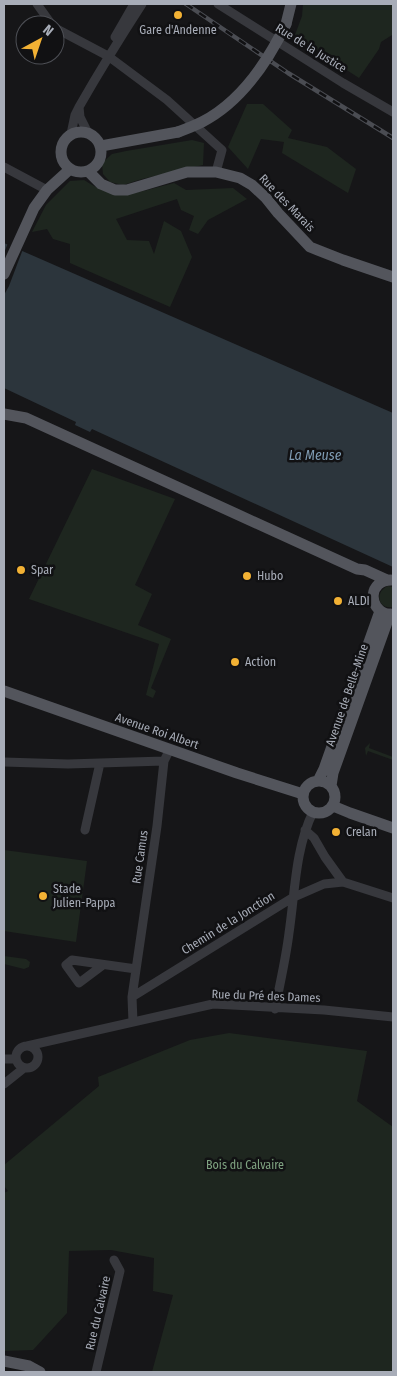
<svg xmlns="http://www.w3.org/2000/svg" width="397" height="1376" font-family="'Fira Sans Condensed',sans-serif">
	<rect width="100%" height="100%" fill="#161618"/>
	<path fill="#1e261f" d="M303,4H393V36L392,35L381,42L379,49L359,78L308,45L301,49L292,43L302,16Z
		M247,104H263L292,130L288,138L327,147L356,169L348,193L282,153L284,142L261,139L248,169L228,147Z
		M192,140L204,143L203,165L142,179L123,185L110,182L103,174L102,163L112,154L126,151Z
		M84,180C119,203 137,192 174,183L186,190L233,188L247,199L208,220L198,234L189,230L194,216L181,210L177,199L116,219L127,240L149,241L154,254L164,221L181,231L192,257L170,307L70,263V244L53,239L47,229L32,232L46,205L70,181Z
		M92,469L175,499L135,585L152,594L138,625L171,639L151,688L156,691L153,698L146,695L159,644L29,599Z
		M388,586L393,587V607C378,610 374,592 388,586Z
		M370,743L369,748L393,757V760L368,751L366,756L365,748Z
		M4,850L87,861L76,942L4,931Z
		M4,956L26,959L30,962L29,967L24,969L4,964Z
		M229,1033L367,1051L357,1101L393,1127V1372H152L173,1295L153,1291L154,1258L111,1250L69,1251L67,1313L33,1350L4,1351V1193L8,1191L4,1186V1165L99,1086L98,1077L190,1040Z"/>
	<path fill="#2c353c" d="M4,243L393,413V567L92,429L90,432L75,425L76,422L4,388Z"/>
	<path fill="#161618" d="M8,243L23,249L9,286L4,295V253Z"/>
	<g fill="none" stroke-linecap="round" stroke-linejoin="round">
		<path stroke="#37383d" stroke-width="9" d="M37,4L52,25
			M218,4L343,83L393,112
			M55,28L108,56L167,100L222,150L216,172
			M115,37L134,4
			M79,107L80,117L88,133
			M71,134L75,115L79,107C99,72 120,38 142,4
			M4,167L47,190
			M4,762L68,764L164,761
			M85,830L100,763
			M305,830L314,838L325,857L343,882
			M103,965L79,983L66,965L72,960L136,969
			M132,997L292,898L324,884L343,882L393,898
			M275,1009C280,983 286,958 289,933C295,893 295,849 313,812
			M133,1022L132,997L157,826L164,761L170,749
			M16 1057a11 11 0 1 1 22 0a11 11 0 1 1-22 0Z
			M27,1046L213,1004L324,1010L393,1017
			M4,1059H16
			M4,1084L24,1068
			M96,1372L120,1271L114,1260"/>
		<path stroke="#53555c" stroke-width="11" d="M286,24L291,4
			M61 152a20 20 0 1 1 40 0a20 20 0 1 1-40 0Z
			M101,146L178,132
			M89,172L101,184L115,190H127L187,172H216L240,178L252,185L266,198L278,213L310,247L343,260L393,277
			M4,274L34,208L47,190L69,170
			M4,414L26,418L357,569L365,570L387,580
			M387,614C367,608 369,580 391,580
			M4,691L237,773L303,794
			M303 797a16 16 0 1 1 32 0a16 16 0 1 1-32 0Z
			M318,781L324,769L380,611
			M331,786L333,773L390,614
			M333,806L350,813L393,828
			M4,1361L29,1366L40,1372"/>
		<g stroke="#4a4c52" stroke-width="4.5">
			<path id="rail" d="M186,4L288,73L393,138"/>
		</g>
		<use href="#rail" stroke="#111113" stroke-width="2.5" stroke-dasharray="8" stroke-linecap="butt"/>
		<path stroke="#53555c" stroke-width="11" d="M178,132C186,129 194,126 202,122C241,102 268,61 286,24"/>
	</g>
	<g fill="#f2b134" stroke="#111113" stroke-width="2">
		<circle cx="178" cy="15" r="5"/>
		<circle cx="21" cy="570" r="5"/>
		<circle cx="247" cy="576" r="5"/>
		<circle cx="338" cy="601" r="5"/>
		<circle cx="235" cy="662" r="5"/>
		<circle cx="336" cy="832" r="5"/>
		<circle cx="43" cy="896" r="5"/>
	</g>
	<g text-anchor="middle" dominant-baseline="central" stroke-width="5" stroke-linejoin="round" paint-order="stroke">
		<g font-size="12" fill="#a8adb8" stroke="#111113" text-anchor="start">
			<text x="178" y="30" text-anchor="middle">Gare d'Andenne</text>
			<text x="31" y="570">Spar</text>
			<text x="257" y="576">Hubo</text>
			<text x="348" y="601">ALDI</text>
			<text x="245" y="662">Action</text>
			<text x="346" y="832">Crelan</text>
			<text x="53" y="889">Stade<tspan x="53" dy="14">Julien-Pappa</tspan></text>
		</g>
		<g font-size="12" fill="#a8adb8" stroke="#111113">
			<text transform="translate(311 48) rotate(32)">Rue de la Justice</text>
			<text transform="translate(287 203) rotate(46)">Rue des Marais</text>
			<text transform="translate(347 695) rotate(-71)">Avenue de Belle-Mine</text>
			<text transform="translate(157 731) rotate(19)">Avenue Roi Albert</text>
			<text transform="translate(140 857) rotate(-82)">Rue Camus</text>
			<text transform="translate(228 923) rotate(-32)">Chemin de la Jonction</text>
			<text transform="translate(266 996) rotate(2)">Rue du Pré des Dames</text>
			<text transform="translate(98 1313) rotate(-77)">Rue du Calvaire</text>
		</g>
		<g font-size="12" fill="#7fa381" stroke="#111113">
			<text x="245" y="1165">Bois du Calvaire</text>
		</g>
		<g font-size="14" font-style="italic" fill="#7f9bb3" stroke="#111113">
			<text x="315" y="455">La Meuse</text>
		</g>
	</g>
	<rect width="397" height="1376" fill="none" stroke="#a8adb8" stroke-width="10"/>
	<g transform="translate(40 40) rotate(40)"><circle r="24" fill="#111113" stroke="#4d4f55"/>
	<path d="M0-4L9 19L0 12L-9 19Z" fill="#f2b134"/>
	<text y="-8" font-size="14" font-weight="bold" text-anchor="middle" fill="#a8adb8">N</text>
	</g>
</svg>
